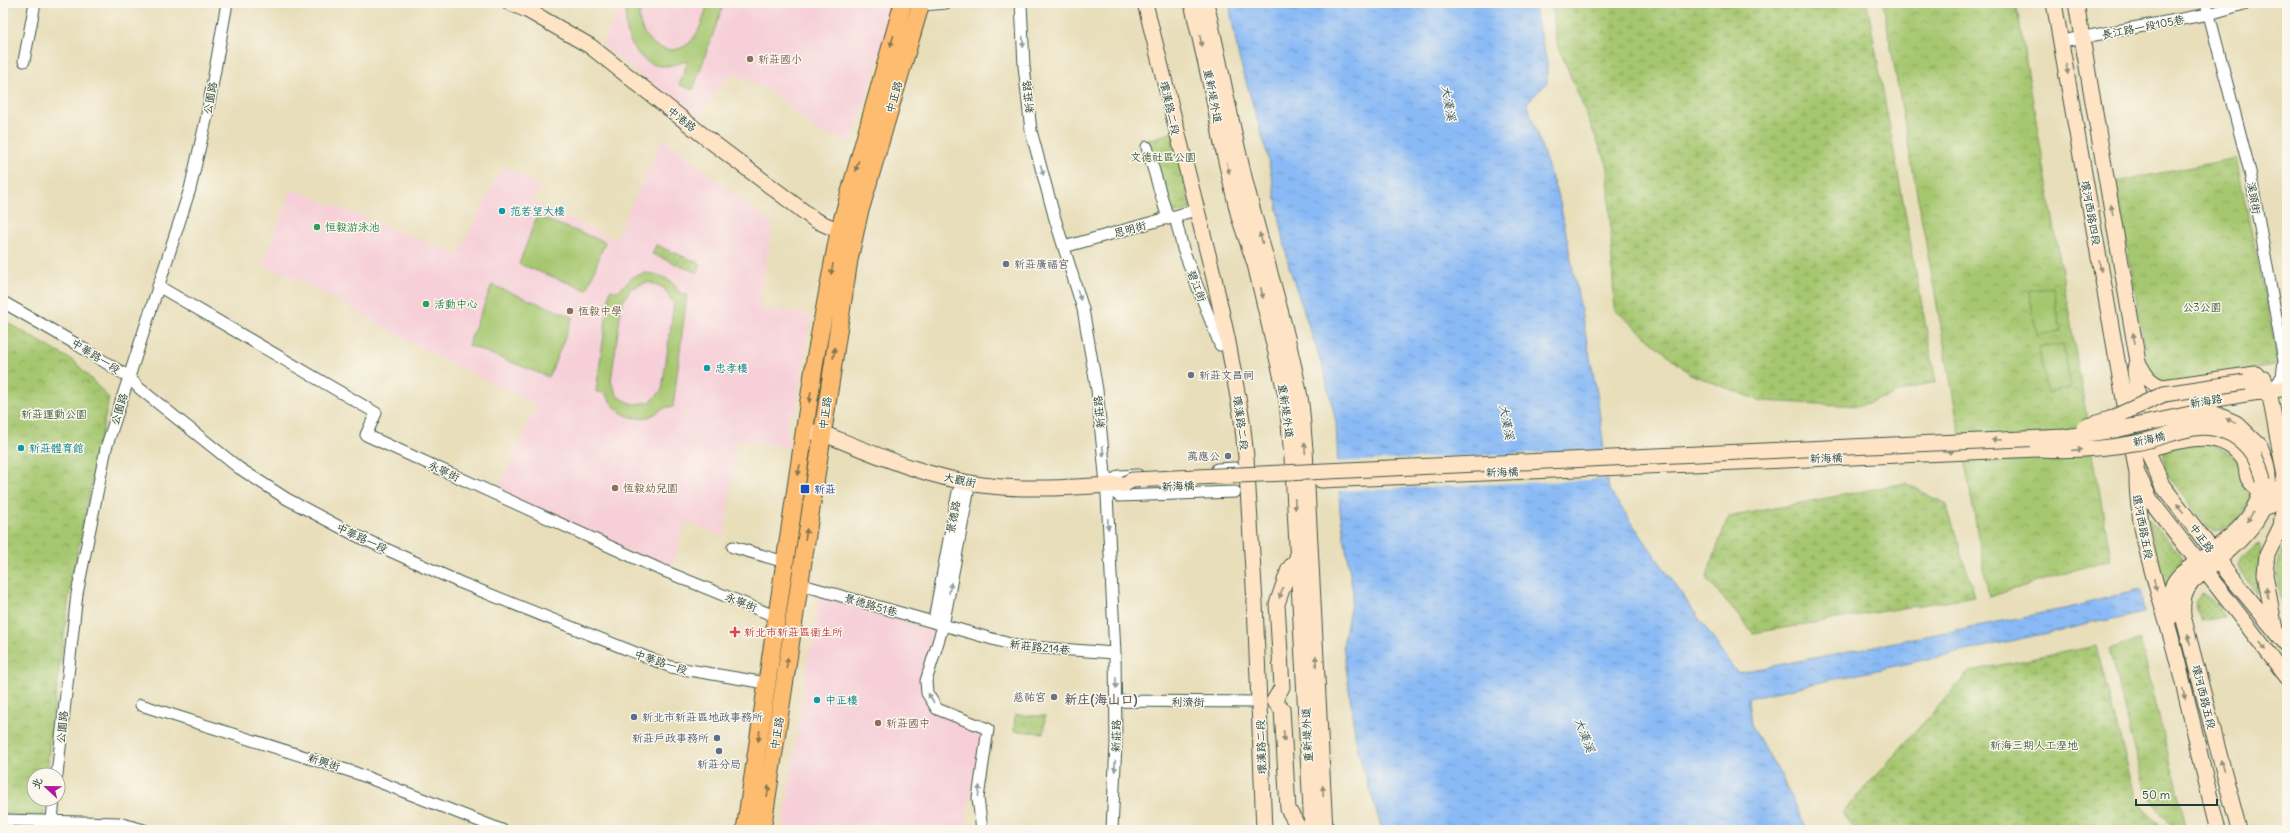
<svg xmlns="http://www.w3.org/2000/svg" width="2290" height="833" font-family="Delius,'LXGW WenKai TC',sans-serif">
	<defs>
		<pattern id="grass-dots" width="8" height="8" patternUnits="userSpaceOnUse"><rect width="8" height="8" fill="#a6c76f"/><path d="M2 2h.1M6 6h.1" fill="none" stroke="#87a35c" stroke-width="1.8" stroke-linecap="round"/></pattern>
		<pattern id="wetland-marsh" width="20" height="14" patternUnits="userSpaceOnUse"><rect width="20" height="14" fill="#a6c76f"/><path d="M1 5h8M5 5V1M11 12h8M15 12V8" fill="none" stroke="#87a35c"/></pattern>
		<pattern id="park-crowns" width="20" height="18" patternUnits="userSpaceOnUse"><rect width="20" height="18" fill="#a6c76f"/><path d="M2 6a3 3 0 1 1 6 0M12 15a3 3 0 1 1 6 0" fill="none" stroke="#87a35c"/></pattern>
		<pattern id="water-ripples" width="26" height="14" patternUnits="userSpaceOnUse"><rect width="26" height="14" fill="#8abaf5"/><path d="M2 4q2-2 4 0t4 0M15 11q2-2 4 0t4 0" fill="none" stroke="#7098c7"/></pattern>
	</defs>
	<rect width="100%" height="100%" fill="#fbf7ec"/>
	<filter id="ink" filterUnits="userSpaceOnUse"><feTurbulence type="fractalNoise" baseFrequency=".025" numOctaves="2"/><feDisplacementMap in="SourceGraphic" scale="8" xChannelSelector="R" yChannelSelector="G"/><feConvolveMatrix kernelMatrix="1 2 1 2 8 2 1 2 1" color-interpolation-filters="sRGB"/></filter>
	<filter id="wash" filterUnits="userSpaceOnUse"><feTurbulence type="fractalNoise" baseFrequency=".012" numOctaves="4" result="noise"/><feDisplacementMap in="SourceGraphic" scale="16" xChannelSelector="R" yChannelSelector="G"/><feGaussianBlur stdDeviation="0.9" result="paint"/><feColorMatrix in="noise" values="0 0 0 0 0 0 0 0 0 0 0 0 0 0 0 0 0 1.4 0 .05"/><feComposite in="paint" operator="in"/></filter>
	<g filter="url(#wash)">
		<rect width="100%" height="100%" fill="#e8deba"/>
		<path fill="#f6cfd8" d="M622,3H897L852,143L816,130L769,90L731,73L697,119L602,45Z
			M663,138L773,224L758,308L811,314L796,412H790L787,429L790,447L738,440L724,536L685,522L672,570L497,492L537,405L421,348L318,290L262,264L292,189L458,254L503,166L541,186L533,201L615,240Z
			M820,596L932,631L922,679L934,712L981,735L966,820L971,830H793L783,827L810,647H813Z"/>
		<path fill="url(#grass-dots)" stroke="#628252" d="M656,245L701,264L698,273L652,254Z
			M2148,518L2182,556L2183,566L2164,593Z
			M2287,541V602L2281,603C2276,581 2274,561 2287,541Z
			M2259,544L2261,545L2257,593L2238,568C2238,557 2250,548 2259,544Z
			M2201,594C2211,595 2219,609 2224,617L2201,621L2195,602Z"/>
		<path fill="url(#wetland-marsh)" stroke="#628252" d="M1551,3H1867L1936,382L1922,385L1858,406L1761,401L1690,374L1614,309L1608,167L1557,43Z
			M1905,483L1946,504L1975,596L1753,633L1706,578L1728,517Z
			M2096,646L2137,803L2166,830H1853L1842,813L1970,671Z"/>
		<path fill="url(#park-crowns)" stroke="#628252" d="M1883,3H2016L2111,559L1989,597Z
			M1173,132L1191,209L1169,215L1142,142Z
			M2236,158L2279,364L2174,384L2158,381L2148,366L2116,182Z
			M3,320L75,362L109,398L70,590L50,737L47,775H34V799H45L43,830H3Z
			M2213,443L2241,459C2244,468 2250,480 2251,489C2252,507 2231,530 2214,532L2209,530L2168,476L2163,452L2175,446Z
			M2140,639L2187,830H2172L2171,825L2146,793L2109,649Z
			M1015,715L1045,716L1044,733L1014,731Z"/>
		<path fill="#a6c76f" stroke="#628252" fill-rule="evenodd" d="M628,3H642C629,36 669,66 692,40C701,30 704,15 708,3H724L693,90L679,85L688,61C679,63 670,67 661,66C633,64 620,26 628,3Z
			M537,216L605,242L587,290L519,264Z
			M645,273C661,274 672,279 680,293L687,294L673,407C663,406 660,412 651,416C630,423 614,411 605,393L596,392L610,290L618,291L634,276ZM648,282L664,288L674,304L662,390L650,402L633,404L618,397L611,381L622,303L631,288Z
			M492,285L573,317L549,377L468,345Z
			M2053,287L2061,331L2037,335L2029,291Z
			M2063,344L2071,388L2047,393L2039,348Z"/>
		<path fill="url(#water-ripples)" stroke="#547c94" d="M1229,3H1533L1547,62V83L1527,103L1560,203L1597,393L1609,490L1737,673L2069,608L2140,589L2144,612L1748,698L1751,725L1780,774L1807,830H1382L1357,747L1343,645L1353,593L1340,511L1336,422L1323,368L1289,267L1267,153L1238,54Z"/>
		<path fill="#e8deba" d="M1606,450L1610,479L1337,491L1336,462Z"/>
	</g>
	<g filter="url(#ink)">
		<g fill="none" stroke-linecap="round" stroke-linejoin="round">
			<g stroke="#3d5548" stroke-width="13">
				<path id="street" d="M1021,3L1024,66L1031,131L1055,219L1083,309L1097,390L1107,495L1115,653L1116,743L1112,830
					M2206,3L2250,172L2284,361L2282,377L2269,391
					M921,5L946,3
					M2062,41L2209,14L2247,3
					M24,61L35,3
					M1147,147L1168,219
					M1175,217L1183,249L1220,345L1228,342
					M1064,247L1196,210
					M158,286L376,413L366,435L657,568L777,617
					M3,302L76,344L129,377L139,388L239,468L287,499L355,535L459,582L671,667L766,683
					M1217,469L1235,468
					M967,482L968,493L943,626L926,681L927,693L937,709L988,729L978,798L982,830
					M1106,485L1119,496L1235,492
					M1106,485L1119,476L1138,475
					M733,547L785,562
					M799,584L1017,646L1115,653
					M943,626L935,614L958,492L967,482
					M1116,701L1259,702
					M141,705L356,773L502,830
					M57,775L77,594L106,448L190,189L206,120L227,3
					M3,820L119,823L144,830
					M51,830L54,799"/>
			</g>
			<g stroke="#3d5548" stroke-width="17">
				<path id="secondary" d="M510,3L527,10L590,46L704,136L815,220L839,231L850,233
					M1145,3L1214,278L1228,342L1242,420L1246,457L1255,603L1264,830
					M1192,3L1213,95L1222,144L1239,217L1255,264L1287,400L1293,470L1312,830
					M1206,3C1222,70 1233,138 1251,204C1268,268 1288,332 1300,397C1303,414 1303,432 1305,449L1325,830
					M2054,3L2137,473C2136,526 2155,579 2169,630C2188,696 2201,764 2218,830
					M2076,3L2138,362L2135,369L2140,418L2147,449L2162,485L2212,550L2228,573L2287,645
					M2138,362C2145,375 2149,383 2163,387L2256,374
					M2245,382L2264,378L2269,391L2285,476L2281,494L2270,506
					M2131,421C2182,403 2234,396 2287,388
					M812,432L822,433C874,454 926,477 982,485C1029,491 1078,487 1125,484
					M2147,449C2179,441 2221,425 2244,460C2247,466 2246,473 2248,478C2250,483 2257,488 2261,491
					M2138,475L2151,501L2287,677
					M1321,480L2038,449
					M2170,618C2171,606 2168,596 2173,585C2177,575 2189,568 2197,562C2228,539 2257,521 2263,481
					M2275,630L2265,574L2267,555L2281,526L2286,487
					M1274,701L1282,687L1277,604L1289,569L1297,559
					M1274,701L1282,709L1288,809L1300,830
					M2239,830L2183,616C2182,602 2183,593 2192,582C2234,544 2290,513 2260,446"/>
			</g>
			<g stroke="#3d5548" stroke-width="19">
				<path id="primary" d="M745,830L815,360L839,231L903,3
					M762,830L849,260L859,214L921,3"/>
			</g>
			<use href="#street" stroke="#fff" stroke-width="11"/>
			<use href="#secondary" stroke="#fee4c5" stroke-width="15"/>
			<use href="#primary" stroke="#fdbc6f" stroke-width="17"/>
			<g stroke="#3d5548" stroke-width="17" stroke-linecap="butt">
				<path id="secondary-bridge" d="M2084,427L2110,419L2164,394L2245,382
					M2038,449C2071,451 2103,449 2135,443C2155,440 2174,431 2194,428C2230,423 2257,447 2263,481
					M1125,484L1132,480L2065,437L2115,430L2195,413H2207L2218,415L2236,423L2260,446"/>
			</g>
			<use href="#secondary-bridge" stroke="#fee4c5" stroke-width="15"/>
		</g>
		<defs><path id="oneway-solid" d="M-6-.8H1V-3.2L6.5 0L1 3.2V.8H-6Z"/></defs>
		<g fill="#83764f">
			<use href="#oneway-solid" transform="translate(892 41) rotate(106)"/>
			<use href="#oneway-solid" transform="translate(857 166) rotate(106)"/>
			<use href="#oneway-solid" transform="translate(832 269) rotate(101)"/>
			<use href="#oneway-solid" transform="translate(834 353) rotate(-81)"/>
			<use href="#oneway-solid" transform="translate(810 397) rotate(99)"/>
			<use href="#oneway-solid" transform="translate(799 470) rotate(99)"/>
			<use href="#oneway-solid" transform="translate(806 534) rotate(-81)"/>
			<use href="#oneway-solid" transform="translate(787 663) rotate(-82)"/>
			<use href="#oneway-solid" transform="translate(759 736) rotate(98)"/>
			<use href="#oneway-solid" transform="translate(768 791) rotate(-81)"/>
		</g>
		<g fill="#8e907c">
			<use href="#oneway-solid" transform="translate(1201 41) rotate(77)"/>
			<use href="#oneway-solid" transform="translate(2067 69) rotate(80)"/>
			<use href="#oneway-solid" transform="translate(1228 168) rotate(77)"/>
			<use href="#oneway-solid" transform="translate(2112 210) rotate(-100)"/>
			<use href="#oneway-solid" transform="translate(1261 238) rotate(-107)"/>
			<use href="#oneway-solid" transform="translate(2100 266) rotate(80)"/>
			<use href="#oneway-solid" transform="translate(1262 293) rotate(77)"/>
			<use href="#oneway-solid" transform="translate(2134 338) rotate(-100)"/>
			<use href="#oneway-solid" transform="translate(2231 421) rotate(-154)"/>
			<use href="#oneway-solid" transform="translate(1997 440) rotate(177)"/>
			<use href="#oneway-solid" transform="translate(1305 448) rotate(-94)"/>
			<use href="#oneway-solid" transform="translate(2077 450) rotate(-5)"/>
			<use href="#oneway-solid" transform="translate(1948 452) rotate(-2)"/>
			<use href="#oneway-solid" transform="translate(1295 504) rotate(87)"/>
			<use href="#oneway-solid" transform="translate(2180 508) rotate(-127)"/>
			<use href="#oneway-solid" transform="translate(2250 517) rotate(124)"/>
			<use href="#oneway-solid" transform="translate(2155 585) rotate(78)"/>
			<use href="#oneway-solid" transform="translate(1281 593) rotate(108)"/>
			<use href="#oneway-solid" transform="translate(2267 593) rotate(-98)"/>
			<use href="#oneway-solid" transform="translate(2189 639) rotate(-104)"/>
			<use href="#oneway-solid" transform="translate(2263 646) rotate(52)"/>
			<use href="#oneway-solid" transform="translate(1316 661) rotate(-93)"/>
			<use href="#oneway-solid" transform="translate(2184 694) rotate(77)"/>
			<use href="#oneway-solid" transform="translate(1284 736) rotate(86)"/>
			<use href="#oneway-solid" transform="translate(2222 765) rotate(-105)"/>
			<use href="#oneway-solid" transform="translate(1323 791) rotate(-93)"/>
		</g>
		<g fill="#8f9e9a">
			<use href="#oneway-solid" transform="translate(1023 42) rotate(87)"/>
			<use href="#oneway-solid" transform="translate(1042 170) rotate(75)"/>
			<use href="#oneway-solid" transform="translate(1079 295) rotate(72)"/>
			<use href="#oneway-solid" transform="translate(1103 451) rotate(85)"/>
			<use href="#oneway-solid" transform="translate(1108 524) rotate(87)"/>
			<use href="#oneway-solid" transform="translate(950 588) rotate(-79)"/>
			<use href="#oneway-solid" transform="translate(1116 683) rotate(89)"/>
			<use href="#oneway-solid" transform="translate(931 698) rotate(-121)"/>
			<use href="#oneway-solid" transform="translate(1115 766) rotate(93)"/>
			<use href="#oneway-solid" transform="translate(979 791) rotate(-83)"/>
		</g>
	</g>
	<g fill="#8d6e63" stroke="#fbf7ec" stroke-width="1.5">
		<circle cx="750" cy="59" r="4"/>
		<circle cx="570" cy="311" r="4"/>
		<circle cx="615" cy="488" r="4"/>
		<circle cx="878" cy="723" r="4"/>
	</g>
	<g fill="#0f9aa8" stroke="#fbf7ec" stroke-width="1.5">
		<circle cx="502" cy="211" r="4"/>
		<circle cx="707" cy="368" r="4"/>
		<circle cx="21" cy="448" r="4"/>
		<circle cx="817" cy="700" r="4"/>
	</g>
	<g fill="#2e9e5b" stroke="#fbf7ec" stroke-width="1.5">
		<circle cx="317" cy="227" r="4"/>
		<circle cx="426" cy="304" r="4"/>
	</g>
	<g fill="#6b7280" stroke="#fbf7ec" stroke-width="1.5">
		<circle cx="1006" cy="264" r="4"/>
		<circle cx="1191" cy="375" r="4"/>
		<circle cx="1228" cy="456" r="4"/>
		<circle cx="1054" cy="697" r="4"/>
	</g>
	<rect fill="#1a4fb4" stroke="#fbf7ec" stroke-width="1.5" x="800" y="484" width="10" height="10" rx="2"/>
	<path fill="#e0444e" stroke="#fbf7ec" stroke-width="1.5" d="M733 626h4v4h4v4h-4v4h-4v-4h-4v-4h4z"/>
	<g fill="#5c6f8a" stroke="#fbf7ec" stroke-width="1.5">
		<circle cx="634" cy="717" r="4"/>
		<circle cx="717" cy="738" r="4"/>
		<circle cx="719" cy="751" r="4"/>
	</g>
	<g text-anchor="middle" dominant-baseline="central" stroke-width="3" stroke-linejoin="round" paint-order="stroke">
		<g font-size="11" fill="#1f3d34" stroke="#fbf7ec">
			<text transform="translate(2143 27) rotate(-11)">長江路一段105巷</text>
			<text transform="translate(1213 96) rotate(79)">重新堤外道</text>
			<text transform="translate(894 97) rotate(-74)">中正路</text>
			<text transform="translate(1028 97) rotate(-96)">新莊路</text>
			<text transform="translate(210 98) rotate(-80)">公園路</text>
			<text transform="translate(1170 108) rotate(77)">環漢路二段</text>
			<text transform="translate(682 119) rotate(38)">中港路</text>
			<text transform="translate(2254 198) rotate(80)">溪頭街</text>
			<text transform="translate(2091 213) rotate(80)">環河西路四段</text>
			<text transform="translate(1130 229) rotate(-15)">思明街</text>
			<text transform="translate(1197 286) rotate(69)">碧江街</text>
			<text transform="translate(96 356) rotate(32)">中華路一段</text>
			<text transform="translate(2206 401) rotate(-10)">新海路</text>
			<text transform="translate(119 409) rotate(-73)">公園路</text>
			<text transform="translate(1286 411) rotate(82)">重新堤外道</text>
			<text transform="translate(1099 412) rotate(-96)">新莊路</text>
			<text transform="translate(825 413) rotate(-82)">中正路</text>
			<text transform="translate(1241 423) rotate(82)">環漢路二段</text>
			<text transform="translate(2149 439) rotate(-13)">新海橋</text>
			<text transform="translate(1826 458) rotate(-2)">新海橋</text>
			<text transform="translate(444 471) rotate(25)">永寧街</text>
			<text transform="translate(1502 472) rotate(-2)">新海橋</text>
			<text transform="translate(960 480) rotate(12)">大觀街</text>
			<text transform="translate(1178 486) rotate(-3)">新海橋</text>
			<text transform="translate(953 517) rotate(-79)">景德路</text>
			<text transform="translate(2143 527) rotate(79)">還河西路五段</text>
			<text transform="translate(362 538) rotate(25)">中華路一段</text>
			<text transform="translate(2202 538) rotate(54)">中正路</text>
			<text transform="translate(741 602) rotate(21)">永寧街</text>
			<text transform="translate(871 605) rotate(16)">景德路51巷</text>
			<text transform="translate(1040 647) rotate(6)">新莊路214巷</text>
			<text transform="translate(661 662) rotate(18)">中華路一段</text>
			<text transform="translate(2204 697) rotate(76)">環河西路五段</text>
			<text transform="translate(1188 702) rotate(1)">利濟街</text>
			<text transform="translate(62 727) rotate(-84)">公園路</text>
			<text transform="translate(777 733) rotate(-81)">中正路</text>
			<text transform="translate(1307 735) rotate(-93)">重新堤外道</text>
			<text transform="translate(1116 736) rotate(-89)">新莊路</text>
			<text transform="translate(1261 747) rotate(-92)">環漢路二段</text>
			<text transform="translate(324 762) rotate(18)">新興街</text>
		</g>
		<g font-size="11" fill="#785e54" stroke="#fbf7ec" text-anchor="start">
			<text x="758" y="59">新莊國小</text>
			<text x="578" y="311">恆毅中學</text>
			<text x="623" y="488">恆毅幼兒園</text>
			<text x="886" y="723">新莊國中</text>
		</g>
		<g font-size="11" fill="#416043" stroke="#fbf7ec">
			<text x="1163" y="157">文德社區公園</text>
			<text x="2202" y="307">公3公園</text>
			<text x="54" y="414">新莊運動公園</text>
			<text x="2034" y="745">新海三期人工溼地</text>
		</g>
		<g font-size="11" fill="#0d838f" stroke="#fbf7ec" text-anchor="start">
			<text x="510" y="211">范若望大樓</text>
			<text x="715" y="368">忠孝樓</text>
			<text x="29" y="448">新莊體育館</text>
			<text x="825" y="700">中正樓</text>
		</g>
		<g font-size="11" fill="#27864d" stroke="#fbf7ec" text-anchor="start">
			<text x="325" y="227">恒毅游泳池</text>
			<text x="434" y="304">活動中心</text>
		</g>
		<g font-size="11" fill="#5b616d" stroke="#fbf7ec" text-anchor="start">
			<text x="1014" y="264">新莊廣福宮</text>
			<text x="1199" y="375">新莊文昌祠</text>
			<text x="1220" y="456" text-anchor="end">萬應公</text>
			<text x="1046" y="697" text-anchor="end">慈祐宮</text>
		</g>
		<g font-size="11" fill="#164399" stroke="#fbf7ec" text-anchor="start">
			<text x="814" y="489">新莊</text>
		</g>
		<g font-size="11" fill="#be3a42" stroke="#fbf7ec" text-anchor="start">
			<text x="744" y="632">新北市新莊區衛生所</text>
		</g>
		<g font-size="11" fill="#4e5e75" stroke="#fbf7ec" text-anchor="start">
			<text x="642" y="717">新北市新莊區地政事務所</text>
			<text x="709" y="738" text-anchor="end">新莊戶政事務所</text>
			<text x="719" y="764" text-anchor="middle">新莊分局</text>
		</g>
		<g font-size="12" font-style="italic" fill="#3a5c64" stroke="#fbf7ec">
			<text transform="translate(1449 103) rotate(80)">大漢溪</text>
			<text transform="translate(1507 422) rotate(79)">大漢溪</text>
			<text transform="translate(1585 735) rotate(69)">大漢溪</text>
		</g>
		<g font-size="13" font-weight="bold" fill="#5d5b65" stroke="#fbf7ec">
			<text x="1101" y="699">新庄(海山口)</text>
		</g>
	</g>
	<rect width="2290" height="833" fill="none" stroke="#fbf7ec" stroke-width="16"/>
	<g transform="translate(46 787) rotate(292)"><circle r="19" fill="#fbf7ec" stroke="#a3ada2"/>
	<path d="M0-3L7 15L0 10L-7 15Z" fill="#b5179e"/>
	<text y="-6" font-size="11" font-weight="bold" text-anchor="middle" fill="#1f3d34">北</text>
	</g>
	<path d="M2136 799v6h81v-6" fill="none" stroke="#1f3d34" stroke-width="2"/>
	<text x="2142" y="799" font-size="12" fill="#1f3d34" stroke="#fbf7ec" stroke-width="3" paint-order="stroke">50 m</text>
</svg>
